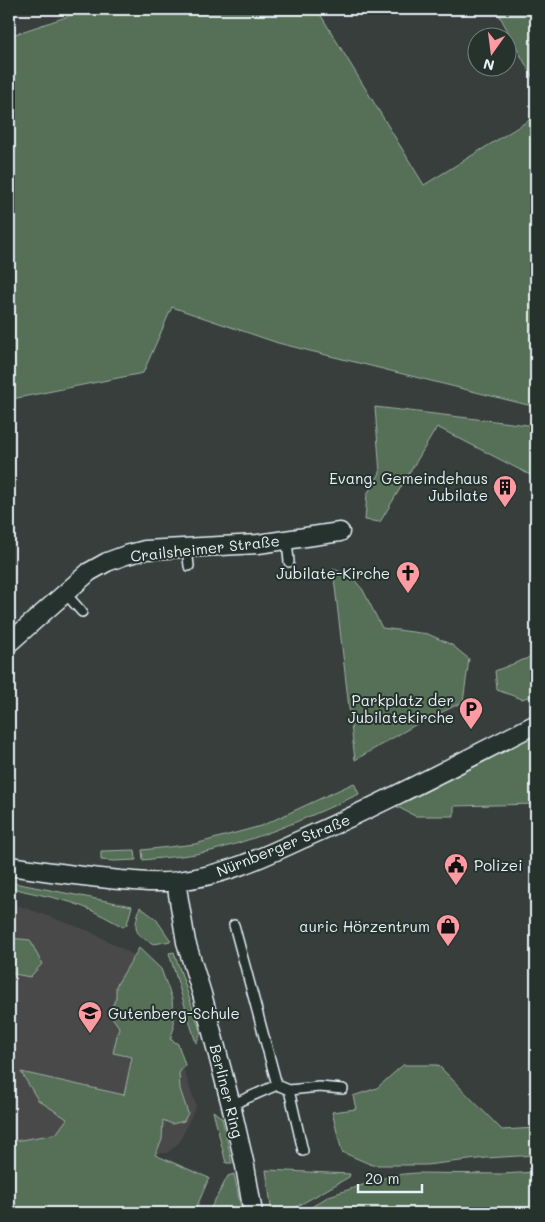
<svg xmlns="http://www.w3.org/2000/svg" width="545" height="1222" font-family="Mali,sans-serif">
	<rect width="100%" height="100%" fill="#383e3c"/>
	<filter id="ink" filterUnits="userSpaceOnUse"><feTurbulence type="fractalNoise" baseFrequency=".02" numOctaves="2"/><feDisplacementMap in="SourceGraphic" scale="10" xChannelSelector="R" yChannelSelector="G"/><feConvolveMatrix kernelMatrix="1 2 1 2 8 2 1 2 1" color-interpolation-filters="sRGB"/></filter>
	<g filter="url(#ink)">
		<path fill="#48494a" d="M9,902L89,931L147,962L196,1106L179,1143L167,1153L9,1159Z"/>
		<path fill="#557056" stroke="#9eb0a7" d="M90,9H317L424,185L536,116V407L278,343L172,307L143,373L17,398L9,402V36Z
			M496,9H536V84Z
			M375,407L536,426V478L437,427L380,522L365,520L367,494L380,473Z
			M333,569L351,576L363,590L382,628L428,634L452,645L469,659L463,702L415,725L355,760Z
			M536,649V694L522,699L497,690L495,671L528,658Z
			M536,728V804L454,806V816H415L388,802Z
			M354,783L359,794C312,816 266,836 215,850C192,856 167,857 143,860L142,850L195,844L261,826Z
			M135,850L136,860L114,861L101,860V851Z
			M9,882L132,906L127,924L123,927C106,917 88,908 70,902C50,896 29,893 9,887Z
			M140,907L156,919L171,941L154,944C132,934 134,928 140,907Z
			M9,938L30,940L42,964L30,977L9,973Z
			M139,948L161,969L172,999L174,1028L170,1039L178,1044L185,1065L179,1073L180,1089L188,1113L184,1121L172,1124L163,1120L162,1140L155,1155L209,1178L194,1213H69L65,1210L42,1213H9V1142L56,1134L67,1119L38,1100L21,1072L124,1095L132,1057L113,1053L119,1027L109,1013L116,998V986Z
			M174,952L201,1033L196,1043L169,953Z
			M403,1065H438L502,1130L536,1128V1155L486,1158L426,1165H372L342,1152L332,1112L356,1109L353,1096L377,1088Z
			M213,1111L222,1118L232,1163H226Z
			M266,1170L350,1174L349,1177L289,1211L284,1213H272Z
			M536,1172V1213H302L329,1196L393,1175L416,1173L502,1174Z
			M234,1174L242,1213H208L228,1176Z"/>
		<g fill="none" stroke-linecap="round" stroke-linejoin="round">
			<g stroke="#e8f1f8" stroke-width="12">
				<path id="lane" d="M287,540L289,562
					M187,548L189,566
					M65,593L82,612
					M277,1085L289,1090L303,1151
					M289,1090L319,1087L343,1089
					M231,1105L277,1085L234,925"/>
			</g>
			<g stroke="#e8f1f8" stroke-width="21">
				<path id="street" d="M9,643L89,572L107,562L126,555L145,550L258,544L340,532
					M9,866C46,871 83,877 121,880C139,881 160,884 178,881C227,875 265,856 309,836C387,802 461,762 536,724
					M176,882L186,942L202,994L231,1105L245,1166L253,1213"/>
			</g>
			<use href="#lane" stroke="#26332d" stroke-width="9"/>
			<use href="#street" stroke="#26332d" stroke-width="18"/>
		</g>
	</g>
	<defs>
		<g id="building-pin" transform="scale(1.25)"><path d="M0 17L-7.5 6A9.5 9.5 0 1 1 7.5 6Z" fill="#ff9aa2" stroke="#26332d"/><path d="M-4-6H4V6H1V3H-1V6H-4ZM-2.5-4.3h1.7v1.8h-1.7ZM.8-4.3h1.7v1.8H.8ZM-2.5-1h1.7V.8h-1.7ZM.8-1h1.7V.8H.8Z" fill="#111"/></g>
		<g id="church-pin" transform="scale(1.25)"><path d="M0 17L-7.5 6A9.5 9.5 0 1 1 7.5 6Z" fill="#ff9aa2" stroke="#26332d"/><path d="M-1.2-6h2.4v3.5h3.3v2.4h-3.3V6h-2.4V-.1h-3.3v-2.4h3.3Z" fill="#111"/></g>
		<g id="parking-pin" transform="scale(1.25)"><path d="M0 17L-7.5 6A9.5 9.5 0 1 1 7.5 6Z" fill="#ff9aa2" stroke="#26332d"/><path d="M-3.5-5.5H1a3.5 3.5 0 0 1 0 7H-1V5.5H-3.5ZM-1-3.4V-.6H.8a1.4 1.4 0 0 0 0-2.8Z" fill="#111"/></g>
		<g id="civic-pin" transform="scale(1.25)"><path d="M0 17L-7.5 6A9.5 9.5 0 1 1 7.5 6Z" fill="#ff9aa2" stroke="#26332d"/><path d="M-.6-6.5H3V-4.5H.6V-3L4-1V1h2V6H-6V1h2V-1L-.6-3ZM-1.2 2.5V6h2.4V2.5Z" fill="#111"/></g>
		<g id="shop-pin" transform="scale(1.25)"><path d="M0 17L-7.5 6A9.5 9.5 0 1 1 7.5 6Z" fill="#ff9aa2" stroke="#26332d"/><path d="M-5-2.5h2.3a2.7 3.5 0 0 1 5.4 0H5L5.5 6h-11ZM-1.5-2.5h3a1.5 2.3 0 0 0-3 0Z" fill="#111"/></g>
		<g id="school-pin" transform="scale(1.25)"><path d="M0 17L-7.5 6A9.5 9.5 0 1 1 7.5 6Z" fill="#ff9aa2" stroke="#26332d"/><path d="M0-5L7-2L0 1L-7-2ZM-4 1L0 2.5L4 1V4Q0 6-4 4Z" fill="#111"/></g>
	</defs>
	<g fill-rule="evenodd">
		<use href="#building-pin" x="505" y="487"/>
		<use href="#church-pin" x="408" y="573"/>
		<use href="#parking-pin" x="471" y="709"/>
		<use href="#civic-pin" x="456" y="865"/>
		<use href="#shop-pin" x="448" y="926"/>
		<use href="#school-pin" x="90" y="1013"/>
	</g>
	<g text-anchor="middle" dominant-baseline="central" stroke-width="4" stroke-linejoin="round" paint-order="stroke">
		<g font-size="15" fill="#e8f1f8" stroke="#26332d" text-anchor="end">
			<text x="488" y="478">Evang. Gemeindehaus<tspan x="488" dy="17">Jubilate</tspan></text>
			<text x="390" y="573">Jubilate-Kirche</text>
			<text x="454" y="700">Parkplatz der<tspan x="454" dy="17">Jubilatekirche</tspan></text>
			<text x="474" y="865" text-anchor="start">Polizei</text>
			<text x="430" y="926">auric Hörzentrum</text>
			<text x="108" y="1013" text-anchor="start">Gutenberg-Schule</text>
		</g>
		<g font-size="15" fill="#e8f1f8" stroke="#26332d">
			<text transform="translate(205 548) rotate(-6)">Crailsheimer Straße</text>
			<text transform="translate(283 845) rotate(-22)">Nürnberger Straße</text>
			<text transform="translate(227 1091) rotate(76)">Berliner Ring</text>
		</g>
	</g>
	<rect width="545" height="1222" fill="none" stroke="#26332d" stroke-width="30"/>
	<rect x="15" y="15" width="515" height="1192" fill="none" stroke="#e8f1f8" stroke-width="2" filter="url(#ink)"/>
	<g transform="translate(492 52) rotate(194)"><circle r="24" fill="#26332d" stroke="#747f7e"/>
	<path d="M0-4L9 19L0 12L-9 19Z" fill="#ff9aa2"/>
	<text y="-8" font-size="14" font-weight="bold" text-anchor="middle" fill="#e8f1f8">N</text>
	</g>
	<path d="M358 1184v8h64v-8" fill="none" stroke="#e8f1f8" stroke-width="2.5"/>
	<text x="365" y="1184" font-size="15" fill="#e8f1f8" stroke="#26332d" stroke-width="4" paint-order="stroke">20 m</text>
</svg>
